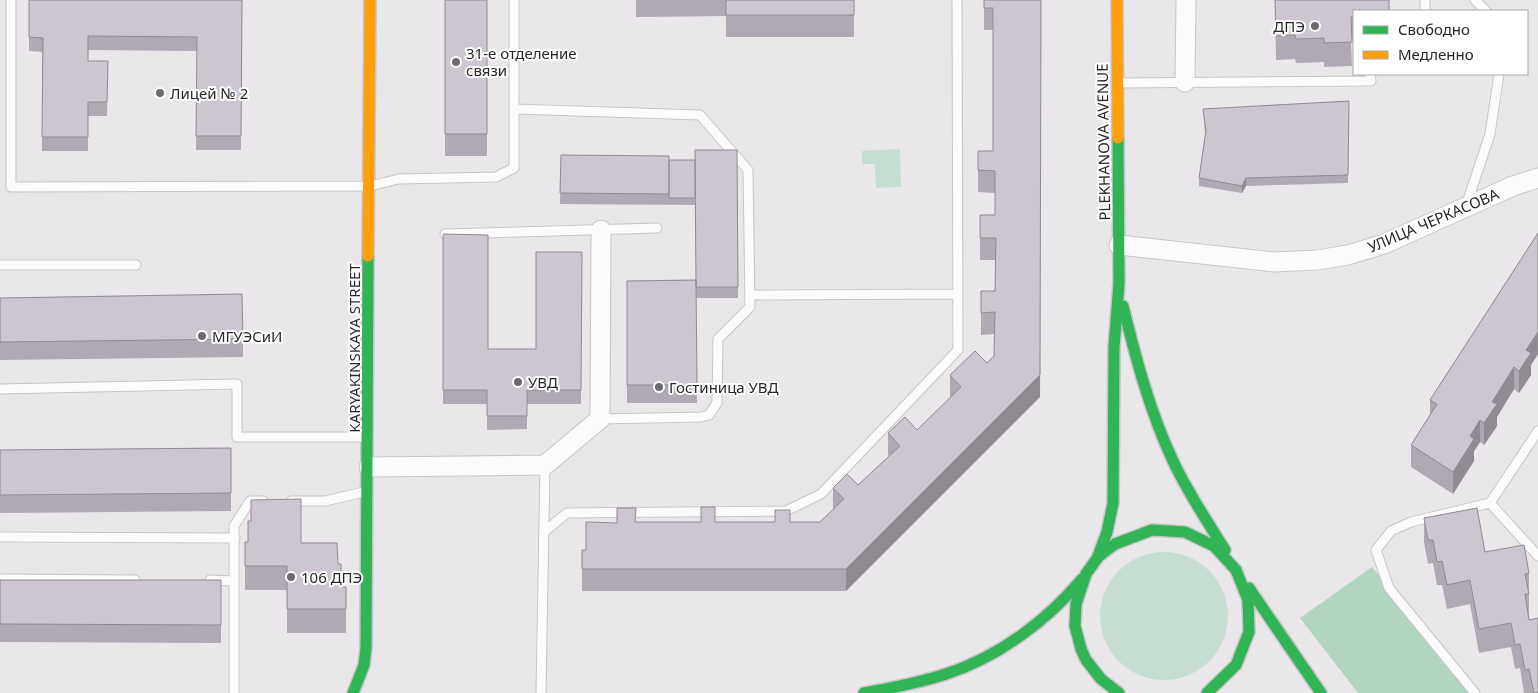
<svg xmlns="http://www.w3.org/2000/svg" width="1538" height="693" font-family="'Noto Sans',sans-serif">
	<rect width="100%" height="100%" fill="#e9e7ea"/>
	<path fill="#c7ddd1" d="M900,149L901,187L876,188L875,164H862V151Z
		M1100 616a64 64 0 1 1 128 0a64 64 0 1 1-128 0Z"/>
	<path fill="#b1d5c1" d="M1372,567L1462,679L1475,693H1358L1300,618Z"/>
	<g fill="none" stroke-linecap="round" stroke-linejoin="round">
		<g stroke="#c7c5c7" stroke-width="11">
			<path id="lane" d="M11,0V187L370,186L399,179L496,177L514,168V0
				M1425,0V11
				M1475,0L1486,11
				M1120,83L1371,81L1370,74
				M515,109L700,115L748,170L750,307L718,339L717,403L709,415L701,417L600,419
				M1466,206L1490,134L1499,74
				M445,234L657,228
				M0,265H136
				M750,295L958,294
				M0,389L237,384V437H365
				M1538,431L1490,503L1538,556
				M291,501H325L364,492
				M544,532L567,513L786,511L821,494L958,350L957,0
				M0,537L235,538
				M0,579L135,580
				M210,580L234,581
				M234,693V526L250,501H263
				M541,693L545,465
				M1475,693L1389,588L1376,550L1391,531L1411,522L1490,503"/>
		</g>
		<g stroke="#c7c5c7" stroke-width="21">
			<path id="street" d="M1185,82L1186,0
				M1119,245L1274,262L1317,260L1348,255L1384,244L1513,186L1538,178
				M369,467L545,465L600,419L601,230"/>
		</g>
		<g stroke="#c7c5c7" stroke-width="14">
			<path id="fast" d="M1123,306C1136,359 1150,412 1173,461C1188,493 1207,521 1225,550
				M1097,559L1107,532L1113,503L1114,347L1119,283L1118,138
				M1249,588L1321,693
				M353,693L364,665L366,648L368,256
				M864,693C892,688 919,683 946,674C998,657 1047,621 1082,579
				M1119,693L1101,679L1086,660L1081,649L1075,626L1076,604L1086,574L1098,557L1115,544L1152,530L1185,532L1214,546L1236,570L1248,600L1249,632L1236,665L1207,693"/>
		</g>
		<g stroke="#c7c5c7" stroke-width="14">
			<path id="slow" d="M1117,0L1118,138
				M368,256L370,0"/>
		</g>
		<use href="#lane" stroke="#fcfbfc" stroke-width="9"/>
		<use href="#street" stroke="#fcfbfc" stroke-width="19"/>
		<use href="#fast" stroke="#30b455" stroke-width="11"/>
		<use href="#slow" stroke="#ff9f0a" stroke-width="11"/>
	</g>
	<path fill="#b0a9b3" d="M29,0H242L241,150H196L197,51L88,50V61H108L107,116H88V151H42V52L29,51Z
		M445,0H487V156H445Z
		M636,0H854V37H726V16L636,17Z
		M984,0H1041L1040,397L846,591H582V550H586L617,523L820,522L833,510V488L858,485L889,456L888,455V433L917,430L950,398V375L987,363L994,356V334L981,335V291H995V260H980V215H995V193L978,192V151H993V30H984Z
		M1275,0L1354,11V40H1351L1352,66L1324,67V62L1296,63L1295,59L1276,60Z
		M1349,101L1348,183L1246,186L1242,193L1199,186V178L1205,134L1203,109Z
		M737,150L738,298H696L697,403H627V281L696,280L695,205L560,204L561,155L669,160H695Z
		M1538,233V354L1531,365V375L1519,393L1514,389L1497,417V426L1484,445L1480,442L1474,451V461L1453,494L1411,467V445L1430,415V400Z
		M443,234L488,349H536L582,252L581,404H527V429L487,430V404H443Z
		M0,298L243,339V357L0,360Z
		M231,448V511L0,513V450Z
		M1424,518L1485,552L1529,573V620L1538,618V693H1524L1520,668L1515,669L1511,647L1479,653L1470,604L1447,609L1442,585H1437L1433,563L1428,564L1424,542Z
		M245,542L301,543L338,564L341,587H346V633H287V590H245Z
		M0,580H221V643L0,642Z"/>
	<path fill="#908a92" d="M1041,0L1040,397L846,591V569L1040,375Z
		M1246,178V186L1242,193V186Z
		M1538,332V354L1531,365V375L1519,393V371L1526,350Z
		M1514,367V389L1497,417V426L1484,445V423L1492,402Z
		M1480,420V442L1474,451V461L1453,494V472L1470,436Z"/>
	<path fill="#cdc5d0" stroke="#908a92" d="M29,0H242L241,136H196L197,37L88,36V61H108L107,102H88V137H42L43,38L29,37Z
		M445,0H487V134H445Z
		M726,0H854V15H726Z
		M984,0H1041L1040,375L846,569H582V550H586V522L617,523V508H636L635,522H701V507H715V522H775V510H790V522H820L844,499L833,488L847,474L858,485L900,446L888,433L905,417L917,430L961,387L950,375L975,351L987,363L994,356L995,312L981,313V291H995L996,238H980V215H995V171L978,170V151H993V8H984Z
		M1275,0H1389V11H1354V16L1351,17L1352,42L1324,43V38L1296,39L1295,35L1276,36Z
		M1349,101L1348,175L1246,178L1242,186L1199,178L1206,131L1203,109Z
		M695,150H737L738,287H696Z
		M561,155L669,156V194L560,193Z
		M669,160H695V198H669Z
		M1538,233V332L1526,350L1531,353L1519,371L1514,367L1492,402L1497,404L1484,423L1480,420L1470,436L1474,439L1453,472L1411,445L1437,404L1430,400Z
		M443,234L488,235V349H536V252H582L581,390H527V416H487V390H443Z
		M696,280L697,385H627V281Z
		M242,294L243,339L0,342V298Z
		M231,448V493L0,495V450Z
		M301,499V543H337L338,564H341V587H346V609H287V566H245V542H248V521H251V500Z
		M1477,508L1485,552L1524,545L1529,573L1525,574L1529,594H1525L1529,620L1538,618V692L1534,693L1529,669L1525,670L1520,644L1515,645L1511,623L1479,629L1470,580L1447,585L1442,561L1437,562L1433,540H1428L1424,518Z
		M0,580H221V625L0,624Z"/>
	<g fill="#6c6a6c" stroke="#fff" stroke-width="2">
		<circle cx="1315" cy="26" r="5"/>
		<circle cx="456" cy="62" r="5"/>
		<circle cx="160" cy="93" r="5"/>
		<circle cx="202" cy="336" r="5"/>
		<circle cx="518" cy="382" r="5"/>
		<circle cx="659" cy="387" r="5"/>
		<circle cx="291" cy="577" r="5"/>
	</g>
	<g text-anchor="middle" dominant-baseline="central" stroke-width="4" stroke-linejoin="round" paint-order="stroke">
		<g font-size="15" fill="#282628" stroke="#fff" text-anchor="start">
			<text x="1305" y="26" text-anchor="end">ДПЭ</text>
			<text x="466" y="53">31-е отделение<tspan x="466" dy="17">связи</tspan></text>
			<text x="170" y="93">Лицей № 2</text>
			<text x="212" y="336">МГУЭСиИ</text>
			<text x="528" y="382">УВД</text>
			<text x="669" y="387">Гостиница УВД</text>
			<text x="301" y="577">106 ДПЭ</text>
		</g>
		<g font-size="15" fill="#282628" stroke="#fff">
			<text transform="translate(1103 142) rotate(-91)">PLEKHANOVA AVENUE</text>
			<text transform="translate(1433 220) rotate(-23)">УЛИЦА ЧЕРКАСОВА</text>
			<text transform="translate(354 348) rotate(-90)">KARYAKINSKAYA STREET</text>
		</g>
	</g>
	<rect x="1353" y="10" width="175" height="65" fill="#ffffff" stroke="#a9a8a9"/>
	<rect x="1363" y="26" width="25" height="8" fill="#30b455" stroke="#a9a8a9"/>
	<text x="1398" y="35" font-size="15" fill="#282628">Свободно</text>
	<rect x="1363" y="51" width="25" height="8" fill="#ff9f0a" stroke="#a9a8a9"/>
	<text x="1398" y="60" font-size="15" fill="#282628">Медленно</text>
</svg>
